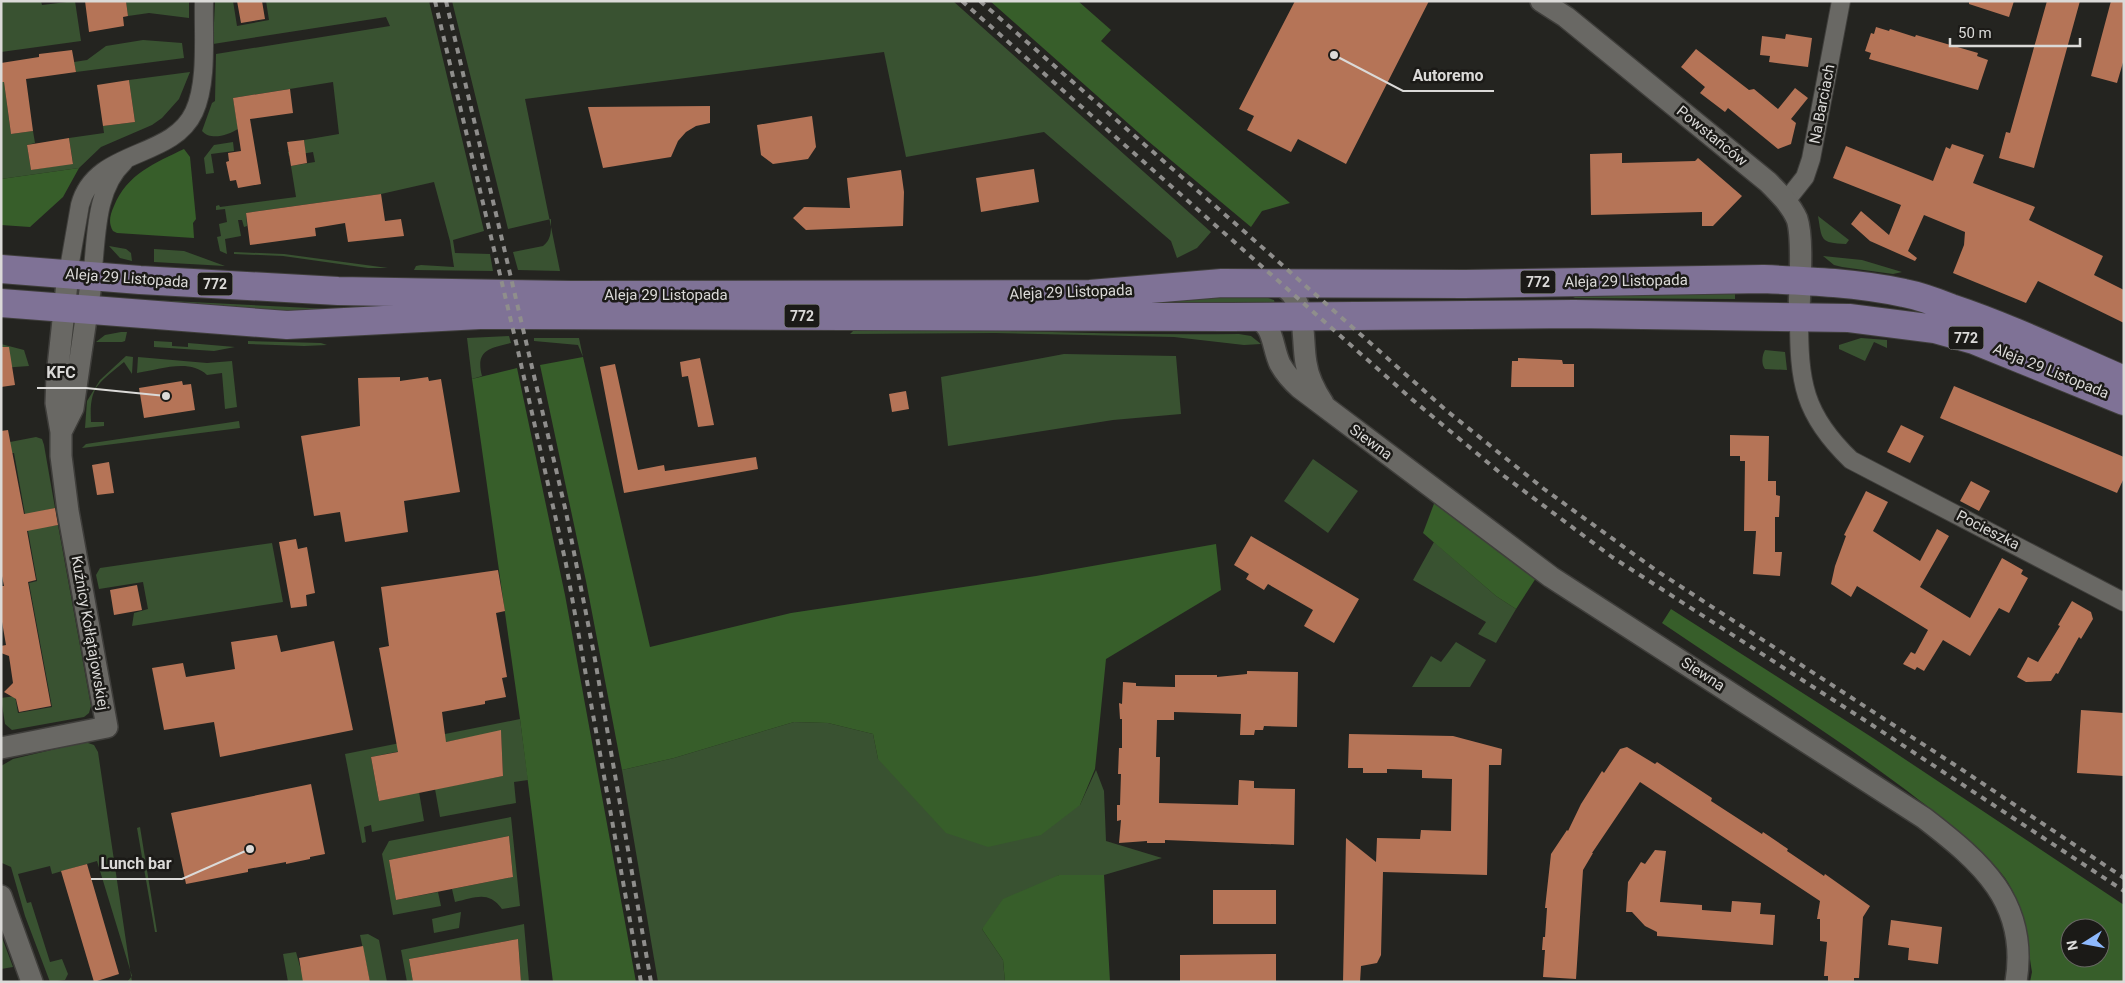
<svg xmlns="http://www.w3.org/2000/svg" width="2125" height="983" font-family="Roboto,sans-serif">
	<rect width="100%" height="100%" fill="#242420"/>
	<path fill="#395231" d="M1,1H41L42,5L75,1L81,41L1,52Z
		M126,1H189V18L149,13L128,16Z
		M233,1L237,26L269,20L266,1H429L484,231L453,240L455,253L490,254L493,271L414,270L416,266L421,265L454,267L450,241L434,182L381,194L246,213L247,226L244,227L242,220H238L241,236L225,239L227,254L220,251L217,237L221,236L219,224L227,222L225,209L216,210V206L219,205L220,207L296,197L291,166L315,162L313,152L289,156L288,152L305,150L304,140L339,134L333,82L233,98L238,129C228,135 211,141 202,131L212,103L215,101L216,54L390,26L386,17L213,44L215,2Z
		M452,1H953L1211,232L1197,248L1177,258L1171,241L1044,132L906,157L884,52L525,99L560,271L518,270L513,252L543,246C552,239 551,230 551,219L508,229Z
		M143,40L182,43L184,58L76,72L74,62L87,60L106,46Z
		M190,72L179,99L162,118L152,125L101,147L79,168L1,179V82H4L11,134L33,131L35,143L27,145L31,170L73,163L69,138L104,133L103,126L135,122L129,80Z
		M233,142L234,151L211,154L214,173L206,174L204,158L214,145Z
		M1818,216L1849,240L1846,244C1820,243 1822,240 1818,216Z
		M109,246L126,249L131,253L132,261L120,258Z
		M154,249L184,251L225,266L154,262Z
		M234,252L284,254L388,268H368L283,256L234,254Z
		M1823,256L1862,260L1902,272L1893,274L1842,267L1834,265Z
		M1212,293L1259,295L1274,300L1275,304H1105Z
		M1735,293V299L1575,298L1573,297Z
		M151,300L351,310L310,315L150,306Z
		M857,327C985,329 1112,336 1239,334L1251,336L1261,344L1244,345L1174,337L995,333L850,334Z
		M121,332H127L125,341L122,342H96L105,335Z
		M509,336L511,343C490,348 475,350 482,376L472,379L467,338Z
		M534,338H579L583,357L578,345L534,341Z
		M1861,338L1887,340V348L1874,342L1865,361L1839,349V345Z
		M154,341L172,342V346L188,347V343L235,347L214,351L154,347Z
		M248,341L321,343L327,345L304,346L248,344Z
		M1,344L24,350L29,366L1,368Z
		M1765,350L1785,352L1787,370L1765,369C1761,364 1762,355 1765,350Z
		M1064,354L1176,356L1181,414L1113,420L948,446L941,377Z
		M126,356L133,357L132,374L124,362C98,384 89,386 91,422H104V426L85,428L87,401L100,380Z
		M138,357L207,363L232,361L237,407L225,409L222,373L207,375C189,358 159,370 137,373Z
		M239,421L240,428L82,448L86,444Z
		M36,437L42,439L44,445L55,508L42,511L45,527L58,525L91,706L89,713L84,717L12,730L5,724L1,698L15,696L18,713L52,707L29,583L37,581L14,453L1,454L10,442Z
		M1313,459L1358,491L1328,533L1284,501Z
		M1434,542L1496,596L1516,609L1496,643L1478,634L1486,622L1413,580Z
		M272,543L283,602L132,626L134,613L148,609L143,582L99,589L96,575L100,568Z
		M1456,642L1486,660L1470,687H1412L1431,656L1441,662Z
		M520,719L528,780L514,782L516,803L440,817L435,789L503,776L501,731L371,757L379,801L419,792L424,821L372,832L371,825L364,827L366,842L362,843L345,754Z
		M794,722L828,723L873,734L878,759L1080,805L1096,770L1104,791L1106,841L1162,858L1104,875H1059L982,929L1003,960L1005,982H658L622,770L674,758Z
		M85,742L94,745L98,752L132,982H127L132,976L97,861L52,874L50,866L18,874L27,903L31,902L50,962L62,959L68,974L65,980L50,982L25,916L11,867L2,863L1,766L13,759Z
		M511,817L520,906L502,909C488,890 475,898 455,902L452,889L513,877L509,836L389,860L396,900L438,892L441,906L393,915L382,854L389,841Z
		M140,827L157,932H155L137,828Z
		M461,912L459,928L434,933L432,919Z
		M524,924L529,982H518L521,981L518,939L409,959L413,982H407L401,950Z
		M368,934L379,940L387,982H370L360,935Z
		M1,935L13,967L1,969Z
		M296,952L301,970H303V982H288L283,954Z"/>
	<path fill="#375e2a" fill-rule="evenodd" d="M990,1H1078L1111,30L1101,41L1290,203L1262,211L1251,227L1148,141Z
		M184,149L190,157L196,219L193,223L194,238L117,233L113,231C108,223 110,215 114,206C127,174 155,163 184,149Z
		M79,168L63,197L30,227L1,225V179Z
		M583,357L650,647L791,613L1036,576L1216,544L1221,590L1106,659L1095,769L1080,805L1041,835L988,847L946,833L878,759L873,734L828,723L794,722L674,758L622,770L586,581L540,365Z
		M517,368L565,595L636,982H553L520,719L472,379Z
		M1435,501L1536,578L1516,609L1496,596L1423,533Z
		M1671,609L1873,738L2124,905V982H2030L2032,972C2027,939 2024,906 2005,878C1983,848 1936,813 1906,790C1827,731 1743,678 1662,623ZM2070,928H2100V958H2070Z
		M1059,875H1104L1110,982H1005L1003,960L982,929L1003,899Z"/>
	<path fill="#b57457" d="M85,1H126L128,16L123,17L124,26L89,32Z
		M237,1H262L265,19L241,23Z
		M1295,1H1429L1346,164L1298,139L1291,152L1247,130L1254,116L1239,109Z
		M1969,1H2014L2009,17L1969,4Z
		M2047,1H2080L2034,168L1999,158L2006,132L2010,133Z
		M2111,1H2124V59L2117,83L2091,76Z
		M1876,27L1889,31L1890,29L1915,37L1916,35L1978,53L1977,56L1988,60L1978,90L1869,59L1871,53L1865,51L1871,33L1874,34Z
		M1786,34L1812,38L1808,67L1769,62L1770,56L1760,55L1762,36L1785,39Z
		M1696,49L1749,90L1754,89L1778,109L1795,88L1808,98L1791,119L1796,123L1791,144L1778,149L1728,108L1725,112L1700,93L1705,87L1681,67Z
		M72,50L76,72L26,79L33,131L11,134L4,82H1V63L39,57V54Z
		M129,80L135,122L103,126L97,85Z
		M290,89L293,113L250,119L261,184L238,188L236,180L230,181L226,162L229,161L228,153L241,151L233,98Z
		M710,106V123L696,126L686,132L678,141L671,157L603,168L588,107Z
		M812,116L816,147L808,159L773,164L761,155L757,125Z
		M69,138L73,164L31,170L27,145Z
		M304,140L307,163L291,166L287,142Z
		M1952,144L1984,155L1973,183L2035,207L2029,220L2103,256L2094,275L2124,290V323L2038,281L2026,303L1953,273L1964,245L1965,232L1924,215L1908,251L1917,258L1915,261L1870,241L1851,224L1861,211L1889,235L1901,205L1833,178L1846,146L1933,181L1946,147L1950,149Z
		M1622,153V163L1695,161L1698,158L1742,196L1713,226H1702V212L1591,215L1590,154Z
		M1034,169L1039,202L981,212L976,178Z
		M901,170L904,192L903,226L806,230L793,218L804,207L850,208L847,178Z
		M381,194L385,221L401,219L404,236L348,242L345,223L315,228L316,236L250,245L246,213Z
		M1,347H9L15,385L1,387Z
		M700,358L714,425L698,427L688,376L682,377L680,362Z
		M1518,358L1562,360L1563,364H1574V387H1511L1512,361H1518Z
		M615,364L638,470L664,465L665,471L756,457L758,469L624,493L600,367Z
		M400,377V381L428,377L429,381L441,379L460,492L404,501L408,532L345,542L340,512L314,516L301,436L360,426L358,378Z
		M182,381L183,385L191,384L195,410L144,418L139,388Z
		M1954,386L2124,457V478L2117,493L1940,418Z
		M906,391L909,409L892,412L889,394Z
		M1901,425L1924,436L1910,463L1887,452Z
		M8,430L24,514L55,508L58,525L27,531L36,580L28,582L51,706L19,712L16,699L4,692L13,683L9,656L1,653V646L6,645L1,616V586H4L1,571V431Z
		M1730,435L1769,436L1768,481H1776V495L1780,496L1779,517H1775V552H1782L1780,576L1753,574L1756,531H1744L1745,461H1740V456H1730Z
		M109,462L114,493L97,495L92,465Z
		M1971,481L1990,491L1979,511L1960,501Z
		M1866,491L1888,502L1873,531L1920,561L1937,529L1949,536L1920,587L1970,618L2002,558L2023,570L2021,574L2028,578L2009,613L1999,608L1970,656L1943,640L1924,671L1917,667L1915,670L1903,664L1911,652L1915,654L1928,630L1857,586L1851,597L1831,584L1835,566L1846,536L1844,535Z
		M1251,536L1359,599L1334,643L1304,626L1313,610L1268,584L1264,590L1246,579L1249,574L1234,565Z
		M296,539L298,549L307,547L315,593L306,595L307,606L291,608L279,542Z
		M498,570L505,611L496,613L507,677L502,678L506,697L485,701V704L442,712L446,742L501,730L503,776L379,801L371,757L398,752L379,648L389,646L381,587Z
		M137,585L142,610L114,615L110,590Z
		M2072,601L2091,612L2093,619L2081,639L2079,637L2058,674L2056,673L2051,681L2026,682L2017,677L2028,657L2038,662L2060,626L2058,625Z
		M277,635L281,652L334,641L353,730L220,757L214,722L164,730L152,668L183,663L186,677L235,669L231,642Z
		M1247,671L1298,672L1297,727L1264,726L1263,730H1255L1254,735H1240L1241,714L1174,712V720H1157L1156,757H1160L1159,803L1238,805L1239,780L1254,781V788L1295,789L1294,845L1165,840V843H1147V841L1119,843L1121,820L1117,821V805H1120L1121,774H1118L1119,748H1122V719H1120L1119,703L1122,704L1123,682L1136,683V686L1175,687V675H1217V677L1247,674Z
		M2081,710L2124,713V776L2077,773Z
		M1349,734L1453,736L1502,749L1501,765H1489L1487,875L1383,872L1381,955L1377,963L1361,966L1360,982H1343L1346,838L1376,862L1377,838L1420,839L1421,830L1451,831L1452,779L1422,778V770L1387,769V773H1363V768H1348Z
		M1627,747L1655,764L1657,762L1712,798L1711,801L1762,834L1763,832L1788,849L1787,851L1824,876L1825,874L1870,906L1863,917L1859,978H1854V982H1828V976H1824L1827,942L1820,941V919H1817L1820,901L1640,782L1592,853H1593L1583,870L1576,979L1543,977L1545,950H1542L1543,937H1545L1547,908H1545L1551,854L1567,830L1568,831L1581,804L1602,771L1604,773L1620,749Z
		M311,784L325,854L310,857V859L286,864V862L248,869V872L186,884L171,813Z
		M509,836L513,877L396,900L389,860Z
		M1655,850L1666,851L1660,902L1702,905V910L1731,912L1732,901L1761,903L1760,914L1775,915L1773,945L1657,936V932L1645,926L1632,912H1626L1628,882L1641,862L1645,864Z
		M87,864L119,974L94,982L61,871Z
		M1213,890H1276V924H1213Z
		M1891,920L1942,927L1938,964L1908,960L1909,948L1888,945Z
		M518,939L521,982H413L409,959Z
		M363,946L370,982H303L299,958Z
		M1276,954V982H1180V955Z"/>
	<g fill="none" stroke-linecap="round" stroke-linejoin="round">
		<g stroke="#3f3e3b" stroke-width="20">
			<path id="minor" d="M1786,201L1805,177L1811,159L1841,1
				M68,274L80,205C95,148 172,160 194,112C208,82 203,34 204,1
				M92,277C97,239 94,190 124,162
				M1799,317C1799,382 1803,414 1851,460L2124,602"/>
		</g>
		<g stroke="#3f3e3b" stroke-width="24">
			<path id="tertiary" d="M1541,1L1566,17L1768,182C1779,193 1791,205 1797,219C1804,240 1799,293 1799,317
				M1277,283C1309,297 1301,335 1306,363C1308,377 1315,391 1323,403
				M1252,317C1275,323 1271,345 1280,364C1285,373 1292,381 1300,388L1551,577L1924,818C1981,862 2029,902 2016,982
				M61,432L73,408L92,277
				M1,748L107,727L68,511L61,456V432L56,403L57,376L68,274
				M1,896L32,982"/>
		</g>
		<g stroke="#3f3e3b" stroke-width="30">
			<path id="primary" d="M1,269L140,280L338,291L572,295L1090,294L1222,283L1465,284L1763,279C1810,281 1858,283 1904,293C1920,296 1936,302 1951,308C2011,328 2066,355 2124,380
				M1,303L287,325L480,315L1231,317L1574,314L1849,318L1935,329L1974,340L2124,401"/>
		</g>
		<use href="#minor" stroke="#696864" stroke-width="18"/>
		<use href="#tertiary" stroke="#696864" stroke-width="21"/>
		<use href="#primary" stroke="#7f7296" stroke-width="28"/>
		<path stroke="#8f8e8c" stroke-width="4" stroke-dasharray="6 6" stroke-linecap="butt" d="M435,1L516,342L566,564L641,982
			M446,1L566,512L594,654L651,982
			M962,1L1414,401L1504,476L1612,557L1872,725L2124,891
			M980,1L1246,233L1447,411L1544,489L1657,571L1961,769L2124,878"/>
	</g>
	<g text-anchor="middle" dominant-baseline="central" stroke-width="5" stroke-linejoin="round" paint-order="stroke">
		<g fill="#1b1a17" stroke="#a1a09e" stroke-width="1">
			<rect x="1520.5" y="270.5" width="35" height="23" rx="4"/>
			<rect x="197.5" y="272.5" width="35" height="23" rx="4"/>
			<rect x="784.5" y="304.5" width="35" height="23" rx="4"/>
			<rect x="1948.5" y="326.5" width="35" height="23" rx="4"/>
		</g>
		<g font-size="14" font-weight="bold" fill="#dbdad8">
			<text x="1538" y="282">772</text>
			<text x="215" y="284">772</text>
			<text x="802" y="316">772</text>
			<text x="1966" y="338">772</text>
		</g>
		<g font-size="15" fill="#dbdad8" stroke="#1b1a17">
			<text transform="translate(1822 104) rotate(-79)">Na Barciach</text>
			<text transform="translate(1712 136) rotate(39)">Powstańców</text>
			<text transform="translate(127 278) rotate(4)">Aleja 29 Listopada</text>
			<text transform="translate(1626 281) rotate(-1)">Aleja 29 Listopada</text>
			<text transform="translate(1071 292) rotate(-2)">Aleja 29 Listopada</text>
			<text x="666" y="295">Aleja 29 Listopada</text>
			<text transform="translate(2051 371) rotate(22)">Aleja 29 Listopada</text>
			<text transform="translate(1371 442) rotate(36)">Siewna</text>
			<text transform="translate(1988 530) rotate(27)">Pocieszka</text>
			<text transform="translate(90 633) rotate(80)">Kuźnicy Kołłątajowskiej</text>
			<text transform="translate(1703 674) rotate(33)">Siewna</text>
		</g>
	</g>
	<path fill="none" stroke="#dbdad8" stroke-width="2" d="M1334 55L1403 91H1494M166 396L86 388H37M250 849L182 879H91"/>
	<g fill="#dbdad8" stroke="#1b1a17" stroke-width="2">
		<circle cx="1334" cy="55" r="5"/>
		<circle cx="166" cy="396" r="5"/>
		<circle cx="250" cy="849" r="5"/>
	</g>
	<g font-size="16" text-anchor="middle" font-weight="bold" fill="#dbdad8" stroke="#1b1a17" stroke-width="5" stroke-linejoin="round" paint-order="stroke">
		<text x="1448" y="81">Autoremo</text>
		<text x="61" y="378">KFC</text>
		<text x="136" y="869">Lunch bar</text>
	</g>
	<rect width="2125" height="983" fill="none" stroke="#dbdad8" stroke-width="5"/>
	<g transform="translate(2085 943) rotate(259)"><circle r="24" fill="#1b1a17" stroke="#686764"/>
	<path d="M0-4L9 19L0 12L-9 19Z" fill="#8eb9fd"/>
	<text y="-8" font-size="14" font-weight="bold" text-anchor="middle" fill="#dbdad8">N</text>
	</g>
	<path d="M1950 38v8h130v-8" fill="none" stroke="#dbdad8" stroke-width="2.5"/>
	<text x="1958" y="38" font-size="15" fill="#dbdad8" stroke="#1b1a17" stroke-width="4" paint-order="stroke">50 m</text>
</svg>
